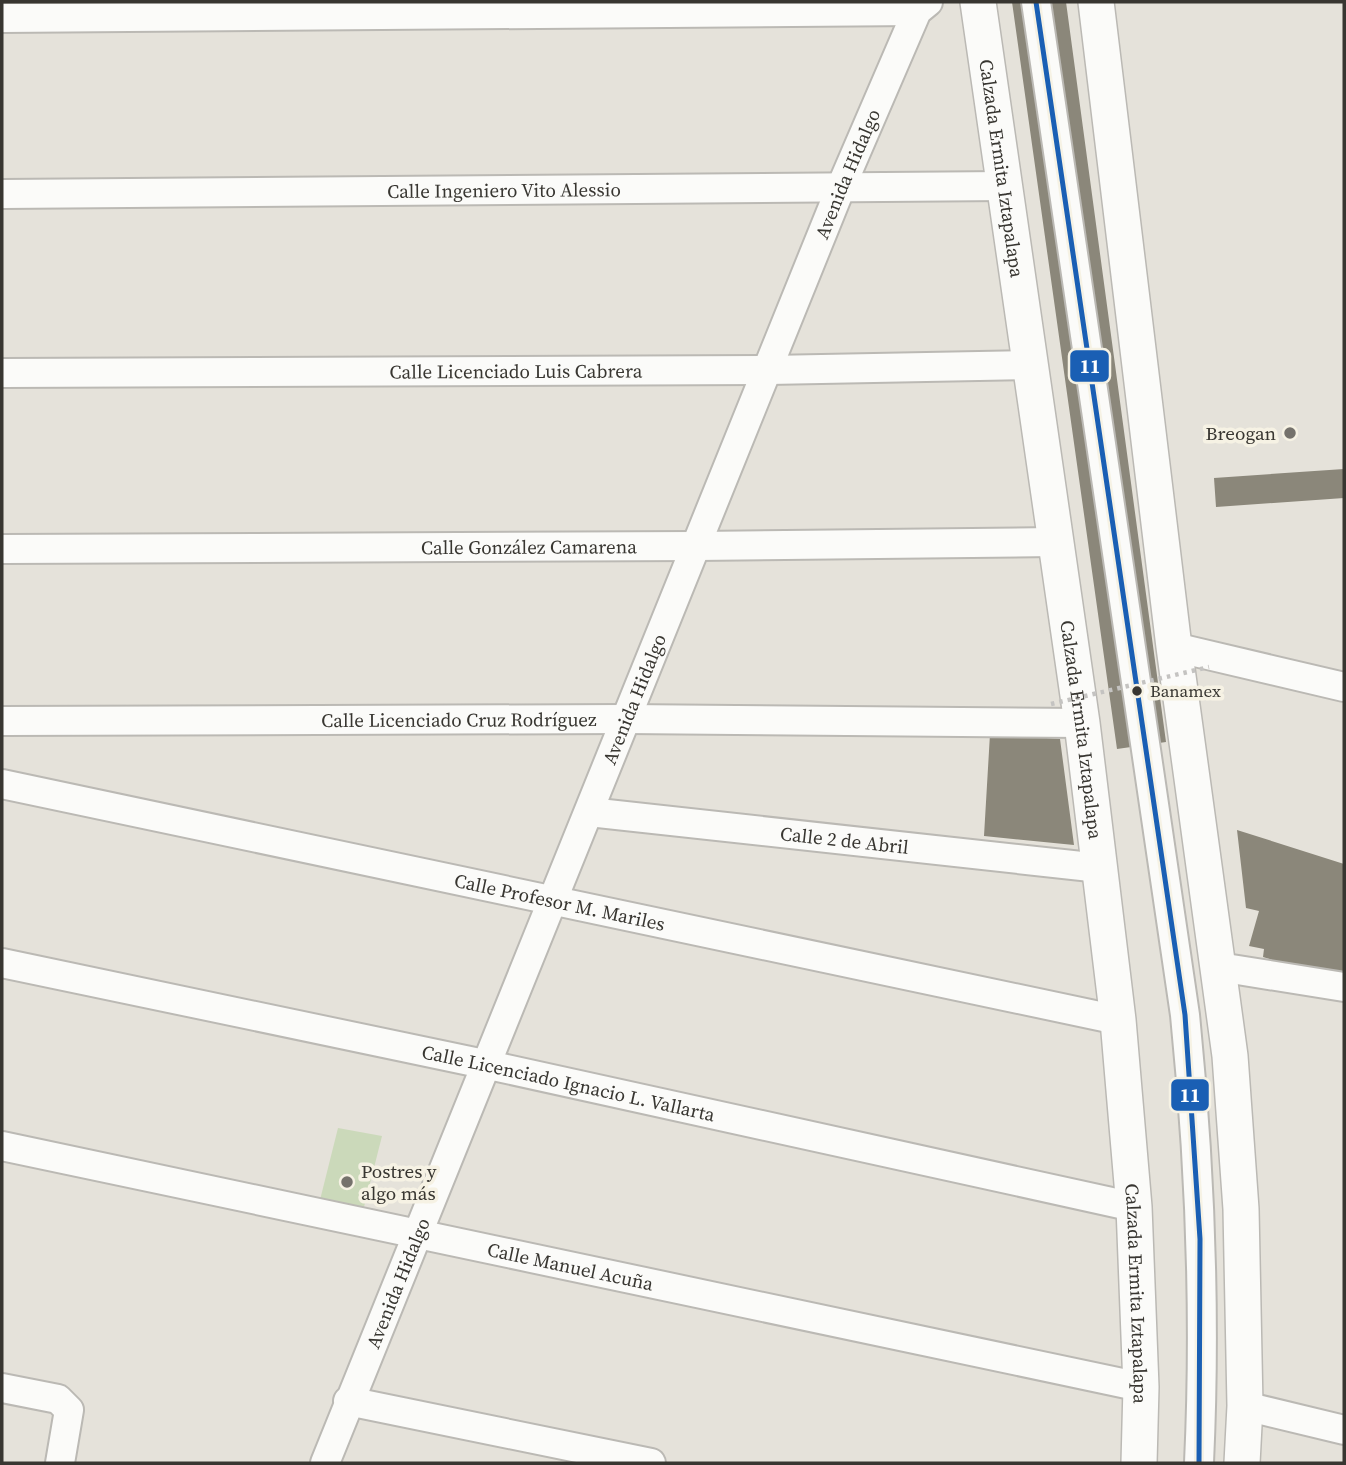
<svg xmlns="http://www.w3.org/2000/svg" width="1346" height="1465" font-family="'Source Serif 4',serif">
	<rect width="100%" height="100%" fill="#e5e2da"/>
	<path fill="#cbd9ba" d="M338,1128L382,1136L363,1211L320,1200Z"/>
	<path fill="#8b877a" d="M1012,2H1066L1166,742L1117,749Z
		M1344,469V498L1216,507L1214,478Z
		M990,734L1060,739L1074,845L984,836Z
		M1237,830L1344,864V982L1263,957L1264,949L1249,946L1259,911L1246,908Z"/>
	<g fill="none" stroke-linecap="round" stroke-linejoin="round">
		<g stroke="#bbb9b4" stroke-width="32">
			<g id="minor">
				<path d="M1036,2L1185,1015C1200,1164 1206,1314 1199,1463"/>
				<path d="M2,18L917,11"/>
				<path id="s1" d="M2,194L1005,186"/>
				<path id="s2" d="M2,373L769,370L1032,365"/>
				<path id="s3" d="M2,549L697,546L1054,542"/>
				<path d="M1174,647L1344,687"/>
				<path id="s4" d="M2,721L626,719L1082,723"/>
				<path id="s5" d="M2,784L1118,1020"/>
				<path id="s6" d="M589,812L1100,868"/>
				<path id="s7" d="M2,963L484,1064L1134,1207"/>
				<path d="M1219,967L1344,987"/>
				<path id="s8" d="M2,1146L1141,1387"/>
				<path d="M2,1388L58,1399L69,1410L60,1463"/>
				<path d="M348,1401L651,1463"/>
				<path d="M1245,1406L1344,1430"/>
				<path id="s9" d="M325,1463L841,187L917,11L928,2"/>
			</g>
		</g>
		<g stroke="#bbb9b4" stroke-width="38">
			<g id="major">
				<path id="s10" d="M978,2L1082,723L1118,1020L1134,1207L1141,1387L1139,1463"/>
				<path d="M1096,2L1174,647L1230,1056L1241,1209L1245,1406L1242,1463"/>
			</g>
		</g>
		<use href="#minor" stroke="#fbfbf9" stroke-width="28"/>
		<use href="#major" stroke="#fbfbf9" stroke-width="35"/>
		<path stroke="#c4c3c1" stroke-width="4.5" stroke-dasharray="3.5 5" stroke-linecap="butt" d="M1051,704L1209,667"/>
		<g stroke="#f6f2e4" stroke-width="10">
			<path id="bus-1" d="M1036,2L1185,1015L1200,1239L1199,1463"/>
		</g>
		<use href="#bus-1" stroke="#1a5fb4" stroke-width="5"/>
	</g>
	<g fill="#75726c" stroke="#f6f2e4" stroke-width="2.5">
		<circle cx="1290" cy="433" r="7"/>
		<circle cx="347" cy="1182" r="7"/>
	</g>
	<circle fill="#383631" stroke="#f6f2e4" stroke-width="2.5" cx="1137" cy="691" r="6"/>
	<g text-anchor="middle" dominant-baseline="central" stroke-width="7" stroke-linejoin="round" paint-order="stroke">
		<g font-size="17" fill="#383631" stroke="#f6f2e4" text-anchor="start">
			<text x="1150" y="691">Banamex</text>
		</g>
		<g font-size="19" fill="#383631" stroke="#f6f2e4">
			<text stroke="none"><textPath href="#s10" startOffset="168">Calzada Ermita Iztapalapa</textPath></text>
			<text stroke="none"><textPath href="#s9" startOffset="1391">Avenida Hidalgo</textPath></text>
			<text stroke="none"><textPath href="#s1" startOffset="502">Calle Ingeniero Vito Alessio</textPath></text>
			<text stroke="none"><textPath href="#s2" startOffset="514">Calle Licenciado Luis Cabrera</textPath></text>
			<text stroke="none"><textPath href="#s3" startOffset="527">Calle González Camarena</textPath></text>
			<text stroke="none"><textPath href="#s9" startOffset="824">Avenida Hidalgo</textPath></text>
			<text stroke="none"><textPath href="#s4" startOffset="457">Calle Licenciado Cruz Rodríguez</textPath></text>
			<text stroke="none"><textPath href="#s10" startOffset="735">Calzada Ermita Iztapalapa</textPath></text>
			<text stroke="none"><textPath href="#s6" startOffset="257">Calle 2 de Abril</textPath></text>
			<text stroke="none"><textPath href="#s5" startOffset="570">Calle Profesor M. Mariles</textPath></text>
			<text stroke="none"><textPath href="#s7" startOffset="579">Calle Licenciado Ignacio L. Vallarta</textPath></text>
			<text stroke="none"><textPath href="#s8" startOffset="581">Calle Manuel Acuña</textPath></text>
			<text stroke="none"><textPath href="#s9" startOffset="194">Avenida Hidalgo</textPath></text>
			<text stroke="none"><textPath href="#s10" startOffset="1302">Calzada Ermita Iztapalapa</textPath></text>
		</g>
		<g font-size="19" fill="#383631" stroke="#f6f2e4" text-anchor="end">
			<text x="1276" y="433">Breogan</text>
			<text x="361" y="1171" text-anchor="start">Postres y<tspan x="361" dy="22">algo más</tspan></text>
		</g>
	</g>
	<g stroke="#f6f2e4" stroke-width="2.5">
		<rect x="1069" y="349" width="41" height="34" rx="7" fill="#1a5fb4"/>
		<rect x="1170" y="1078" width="40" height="34" rx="7" fill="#1a5fb4"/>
	</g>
	<g font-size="19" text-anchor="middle" font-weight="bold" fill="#fff">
		<text x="1090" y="373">11</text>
		<text x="1190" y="1102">11</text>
	</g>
	<rect width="1346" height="1465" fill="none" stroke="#383631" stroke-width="7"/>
</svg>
